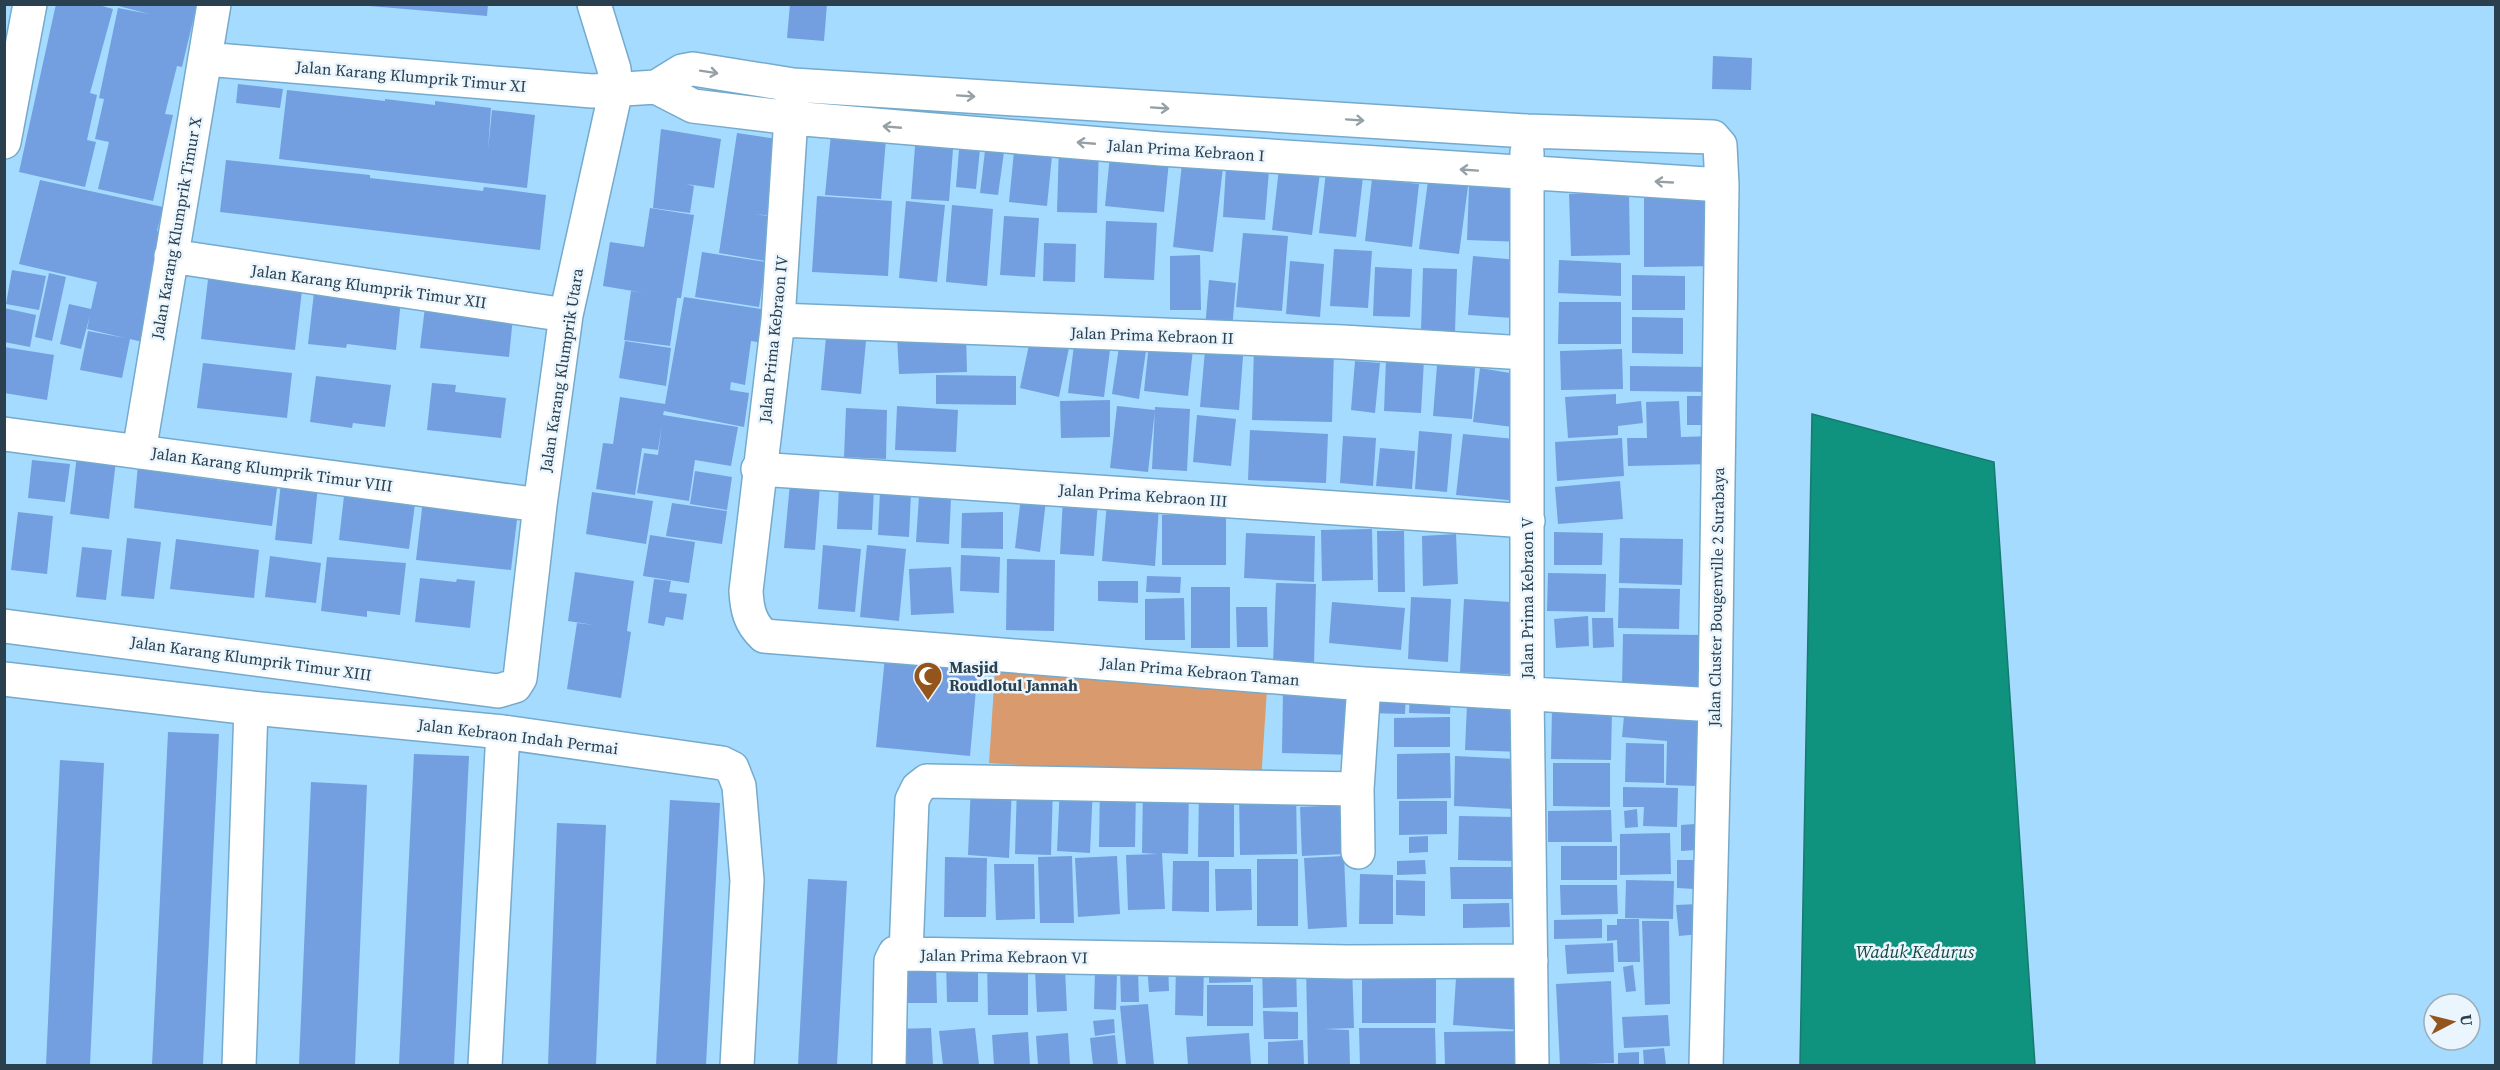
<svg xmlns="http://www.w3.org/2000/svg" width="2500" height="1070" font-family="'Source Serif 4',serif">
	<rect width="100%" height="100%" fill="#a4dbff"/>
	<path fill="#d99b6d" d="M995,671L1267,689L1261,781L989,763Z"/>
	<path fill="#0f937e" stroke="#177a70" stroke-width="1.5" d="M1812,414L1994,462L2035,1065H1800Z"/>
	<path fill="#739fe0" d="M56,4H95L113,9L90,93L97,95L87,140L96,142L85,187L19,172Z
		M111,4H197L182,67L177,66L165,114L173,115L153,201L98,189L109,142L95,139L104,99L99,98L118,8L149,14Z
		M346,4H488L487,16Z
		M790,4H827L824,41L787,38Z
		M1713,56L1752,58L1751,90L1712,89Z
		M238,84L283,89L280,108L236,103Z
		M287,90L385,101V99L435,105V101L491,108L488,150L492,110L535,115L527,188L279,159Z
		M661,129L721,139L714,188L686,184L694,186L690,213L653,208Z
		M737,133L784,140L774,216L756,214L773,217L766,261L719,253Z
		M916,133L954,136L949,201L911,199Z
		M831,134L886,139L881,199L825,195Z
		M960,137L981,139L976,189L956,187Z
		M1015,141L1053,146L1047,206L1009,202Z
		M986,142L1005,145L998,195L980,193Z
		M1059,145L1099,146L1097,213L1057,212Z
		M1183,154L1224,159L1213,252L1173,247Z
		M1110,155L1169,161L1164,212L1105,206Z
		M226,160L370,175V178L483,191L484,187L546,195L540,250L220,212Z
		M1226,167L1269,170L1265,220L1223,217Z
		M1279,168L1320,173L1312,235L1272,230Z
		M1326,172L1363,177L1356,237L1319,233Z
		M1429,173L1469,179L1459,254L1419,249Z
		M1372,179L1419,184L1412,247L1365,241Z
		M40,180L163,207L157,231L174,235L151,344L130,339L122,378L80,370L88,331L125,338L87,329L90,315L81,349L60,344L69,304L91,309L97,282L19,264Z
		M1469,186L1524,188L1523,242L1467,240Z
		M1629,193L1630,255L1571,256L1569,194Z
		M817,196L892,201L888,276L812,272Z
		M1644,197H1718L1719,266L1644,267Z
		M906,201L945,205L937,282L899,278Z
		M952,205L993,209L987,286L946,282Z
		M650,208L694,215L681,298H677L670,346L624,340L631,291L645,293L603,286L610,242L644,247Z
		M1004,216L1039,218L1035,277L1000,275Z
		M1106,221L1157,223L1154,280L1104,278Z
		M1243,233L1288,236L1282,311L1236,307Z
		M1044,243L1076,244L1075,282L1043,281Z
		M1334,249L1372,251L1368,308L1330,306Z
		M702,252L766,262L759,307L695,297Z
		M1200,255L1201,310H1170V256Z
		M1473,256L1518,260L1513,318L1468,315Z
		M1559,260L1621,263V296L1558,293Z
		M1290,261L1324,264L1320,317L1286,314Z
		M1375,267L1412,269L1410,317L1373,316Z
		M1423,268L1457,269L1455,332L1421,330Z
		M12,270L46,276L39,310L6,304Z
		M209,271L303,282L295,350L201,339Z
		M49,273L66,277L52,341L35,337Z
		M1632,275L1685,276V310H1632Z
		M1209,280L1236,283L1232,330L1205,329Z
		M315,284L401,300L396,350L347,344L346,348L308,344Z
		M684,297L768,310L763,343L751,341L745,385L731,382L730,390L749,393L744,427L664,411L663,415L738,427L731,466L695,460L689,501L637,493L644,453L658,455L662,424L658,450L642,448L635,495L596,489L603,443L613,444L620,397L665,404Z
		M1559,302H1621V344H1558Z
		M425,307L513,317L509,357L420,348Z
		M4,308L36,315L30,347L4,342Z
		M1632,317L1683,318V354L1632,353Z
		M966,333L967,372L899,374L897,335Z
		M1150,334L1194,339L1188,396L1144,391Z
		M1031,335L1070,343L1059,397L1020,388Z
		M826,337L866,341L861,394L821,390Z
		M1075,337L1111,342L1104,397L1068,393Z
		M1206,339L1244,343L1239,410L1200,407Z
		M1120,340L1147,344L1139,399L1112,394Z
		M625,341L671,348L666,386L619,378Z
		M1254,346L1334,349L1332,422L1252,420Z
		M4,347L54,355L47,400L4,393Z
		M1622,349L1623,389L1561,390L1560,351Z
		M1386,359L1424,360L1421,413L1384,411Z
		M1355,361L1380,363L1375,413L1351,410Z
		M203,363L292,373L287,418L197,408Z
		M1437,365L1475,368L1472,419L1433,416Z
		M1630,366L1712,367V392L1630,391Z
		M1480,368L1522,375L1521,428L1473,422Z
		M936,375L1016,376V405L936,404Z
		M316,376L391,385L385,427L353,423L352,428L310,422Z
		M432,383L456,385L455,392L506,398L501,438L427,430Z
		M1616,394V404L1641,401L1643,423L1618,426V435L1568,438L1565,397Z
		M1687,396H1709V425H1687Z
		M1110,400V437L1061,438L1060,401Z
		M1679,401L1681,437L1713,436V464L1628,466L1627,438H1647L1646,402Z
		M897,406L958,410L956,452L895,450Z
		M1117,406L1155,410L1148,472L1110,468Z
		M1155,407L1190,409L1187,471L1152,469Z
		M846,408L887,410L886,459L844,457Z
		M1197,415L1236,419L1231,466L1193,462Z
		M1250,430L1328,434L1326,483L1248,480Z
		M1419,431L1452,434L1447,492L1415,489Z
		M1463,434L1525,440L1518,501L1456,495Z
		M1343,436L1376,438L1373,486L1340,483Z
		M1622,438L1624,476L1557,481L1555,442Z
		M1380,448L1415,451L1412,489L1376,486Z
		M77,455L116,461L109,519L70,514Z
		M32,460L70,464L65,502L28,498Z
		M138,465L178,470V475L277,488L272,526L134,508Z
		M695,471L732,477L727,510L690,504Z
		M1620,481L1623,519L1558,524L1555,487Z
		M281,482L318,486L312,544L275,540Z
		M790,483L820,486L815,550L784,548Z
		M839,486L874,488L872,530L837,529Z
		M880,491L911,493L909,537L878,535Z
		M592,492L653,501L646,544L586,534Z
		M344,496L415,504L409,549L339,540Z
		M919,496L951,498L949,544L916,542Z
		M1021,497L1046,500L1040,552L1015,548Z
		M1063,498L1098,500L1094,556L1060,554Z
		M423,500L518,511L511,570L416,560Z
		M1107,502L1159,506L1155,566L1102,561Z
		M672,503L727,511L722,544L666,536Z
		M18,512L53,516L47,574L11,570Z
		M1003,512V549L961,548L962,513Z
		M1162,515H1226V565H1162Z
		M1372,529L1373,580L1322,581L1321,530Z
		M1377,531H1404L1405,592H1378Z
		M1554,532L1603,533L1602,565H1554Z
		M1246,533L1315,536L1314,582L1244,578Z
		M1456,534L1458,584L1423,586L1422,536Z
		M650,535L695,542L689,583L643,576Z
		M127,538L161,542L154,599L121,596Z
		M1620,538L1683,539L1682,585L1619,583Z
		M176,539L259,550L254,598L170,589Z
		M823,545L861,549L855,612L818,609Z
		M867,545L906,549L899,621L860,617Z
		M82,547L112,550L106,600L76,597Z
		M961,555L1000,557L999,593L960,591Z
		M270,556L321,563L316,603L265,597Z
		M327,557L406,563L400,615L367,611V617L321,611Z
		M1007,559L1055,560L1054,631L1006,630Z
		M951,567L954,613L911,615L909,569Z
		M575,572L634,581L627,631L631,632L621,698L567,689L577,623L594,625L568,621Z
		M1548,573L1606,574L1605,612L1547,611Z
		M1147,576L1181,577L1180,593L1146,592Z
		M420,578L456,582L457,579L475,581L470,628L415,622Z
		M654,579L671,581L669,592L687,594L683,620L666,617L664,626L648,623Z
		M1098,581H1138V603L1098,601Z
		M1276,583L1316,584L1314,665L1273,664Z
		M1191,587H1230V648H1191Z
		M1619,588L1680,589L1679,629L1618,628Z
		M1411,597L1451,599L1448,662L1408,659Z
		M1184,598L1185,640H1145V599Z
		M1464,599L1527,603L1523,675L1460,672Z
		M1332,602L1405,608L1401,650L1329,643Z
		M1236,607H1267L1268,647H1237Z
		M1588,616L1589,646L1556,648L1554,619Z
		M1592,618H1613L1614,647L1593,648Z
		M1623,634L1702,635L1700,687L1622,686Z
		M886,647L979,656L970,756L876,747Z
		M1283,691L1357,693L1355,755L1282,753Z
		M1368,691L1406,692L1405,714L1367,713Z
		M1410,693L1451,694L1450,714L1409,713Z
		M1467,704L1524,707L1522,752L1465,750Z
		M1552,708L1612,709L1611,760L1551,759Z
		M1624,716L1698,721L1696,786L1666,785L1667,741L1622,737Z
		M1450,717V747H1394V718Z
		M168,732L219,734L203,1065H152Z
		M1626,743L1664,744V783L1625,782Z
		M1450,753L1451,798L1397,799V754Z
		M414,754L469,756L454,1065H399Z
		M1455,756L1515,759L1514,809L1454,806Z
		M60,760L104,763L90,1065H46Z
		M1553,763H1610V807L1553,806Z
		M311,782L367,785L355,1065H299Z
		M971,784L1012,786L1009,858L968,855Z
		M1017,785L1053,786L1051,855L1015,854Z
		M1060,785L1093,786L1090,853L1057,851Z
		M1100,785L1136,786L1135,847H1099Z
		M1143,786H1189L1188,854L1162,853L1165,909L1128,910L1126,855L1158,854L1142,853Z
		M1623,787L1678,788L1677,827L1643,826L1644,807H1623Z
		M1199,788L1234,789V857H1198Z
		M1296,789L1297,854L1240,855L1239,790Z
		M670,800L720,803L706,1065H656Z
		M1399,801H1447V834L1399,835Z
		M1344,805L1346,854L1302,856L1300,807Z
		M1637,809L1638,827L1625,828L1624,811Z
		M1611,810L1612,842H1548V811Z
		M1459,816L1515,817V861L1458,860Z
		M557,823L606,825L596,1065H548Z
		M1695,824L1696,850L1681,851V825Z
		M1670,833L1671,874L1620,875V834Z
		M1428,836V852L1409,853V837Z
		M1561,846H1617V880H1561Z
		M1072,856L1074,923H1040L1038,857Z
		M1117,856L1120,914L1078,917L1075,858Z
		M1344,856L1347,927L1308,929L1304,858Z
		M945,857L987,858L986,917H944Z
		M1257,859H1298V926H1257Z
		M1425,860L1426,874L1397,875V861Z
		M1677,860H1694V889L1677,888Z
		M1173,861H1209V912L1172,911Z
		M994,864H1034L1035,919L996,920Z
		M1450,867H1515V899H1451Z
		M1215,869H1251L1252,910L1216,911Z
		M1360,874L1393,875V924H1359Z
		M808,879L847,881L837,1065H798Z
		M1396,880L1425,881V916L1396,915Z
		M1626,880L1674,881L1673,919L1625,918Z
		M1560,885H1617L1618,914L1561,915Z
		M1509,903L1510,927L1463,928V904Z
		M1698,904L1700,934L1679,936L1676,905Z
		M1602,919V938L1554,939V920Z
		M1617,919H1639L1640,962H1618L1617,940L1607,941V925H1617Z
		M1642,921H1669L1670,1004L1645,1005Z
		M1613,943L1614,972L1567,974L1565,945Z
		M987,958H1028V1015H988Z
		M1168,960L1169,991L1149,992L1147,962Z
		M946,961H978V1002H947Z
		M1176,962H1204L1203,1016L1175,1015Z
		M1209,962H1251V982L1209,983Z
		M1296,963L1297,1007L1263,1008L1262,964Z
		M1457,963L1523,968L1519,1030L1453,1025Z
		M1352,964L1354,1028L1324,1029L1349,1030L1350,1065H1308L1306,965Z
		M1633,965L1636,991L1626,992L1623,967Z
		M936,966L937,1003H893V967Z
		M1362,968H1436V1023H1362Z
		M1065,969L1067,1011L1037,1012L1035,970Z
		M1120,969H1138L1139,1002H1121Z
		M1095,970L1117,971L1116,1010L1094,1009Z
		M1611,981L1614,1063L1560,1065L1556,984Z
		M1207,985H1253V1026H1207Z
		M1148,1004L1154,1065H1126L1120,1006Z
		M1263,1011L1298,1012V1039H1264Z
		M1668,1015L1670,1046L1624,1048L1622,1017Z
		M1114,1019L1115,1033L1095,1036L1093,1021Z
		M931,1028L933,1065H895L894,1029Z
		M975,1028L979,1065H943L939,1031Z
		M1359,1028H1435L1436,1065H1360Z
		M1527,1031L1528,1065H1445L1444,1032Z
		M1028,1032L1030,1065H994L992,1035Z
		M1068,1033L1070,1065H1038L1036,1036Z
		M1249,1033L1251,1065H1188L1186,1037Z
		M1115,1035L1118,1065H1093L1090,1038Z
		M1303,1040L1304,1065H1268V1042Z
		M1664,1048L1666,1065H1644L1643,1050Z
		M1639,1052V1065H1618V1053Z"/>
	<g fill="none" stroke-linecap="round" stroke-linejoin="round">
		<g stroke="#75aacc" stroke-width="36">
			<path id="minor" d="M205,59L592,91L656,87L682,71L693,69L793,85L1527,131L1713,137L1720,145L1722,185L1715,705L1706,1066
				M793,85L778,320L746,591C747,610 750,623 764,636L1364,684L1715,705
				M656,87L693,106L792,118L1161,149L1722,185
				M4,142L30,4
				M1527,152V694L1532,1066
				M171,256L566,315
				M778,320L1343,342L1526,353
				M4,434L540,505
				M139,452L214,4
				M758,469L1528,521
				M4,626L498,691L515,686L520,678L540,505L566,315L616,90L614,69L594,4
				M4,679L251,708L503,732L722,763L732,768L739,786L747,880L737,1066
				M1357,789L927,781L918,788L912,800L906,954L1348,962L1531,961
				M1358,852L1357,789L1364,684
				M239,1066L251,708
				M485,1066L503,732
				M889,1066L891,961L895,953L906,954"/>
		</g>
		<use href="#minor" stroke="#fff" stroke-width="33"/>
	</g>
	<defs><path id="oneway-shaft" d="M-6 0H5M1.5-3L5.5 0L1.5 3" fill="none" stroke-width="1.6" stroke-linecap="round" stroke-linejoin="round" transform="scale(1.5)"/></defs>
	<g stroke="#94a0a6">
		<use href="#oneway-shaft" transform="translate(709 72) rotate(9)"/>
		<use href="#oneway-shaft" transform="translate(966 96) rotate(4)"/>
		<use href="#oneway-shaft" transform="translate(1160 108) rotate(4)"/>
		<use href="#oneway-shaft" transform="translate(1355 120) rotate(4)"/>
		<use href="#oneway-shaft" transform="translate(892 127) rotate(-175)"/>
		<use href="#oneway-shaft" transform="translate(1086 143) rotate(-175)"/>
		<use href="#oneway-shaft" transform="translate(1469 170) rotate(-176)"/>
		<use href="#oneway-shaft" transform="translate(1664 182) rotate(-177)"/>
	</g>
	<defs>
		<g id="mosque-pin" transform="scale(1.5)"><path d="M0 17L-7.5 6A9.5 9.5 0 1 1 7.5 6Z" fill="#94551d" stroke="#ebf5fd"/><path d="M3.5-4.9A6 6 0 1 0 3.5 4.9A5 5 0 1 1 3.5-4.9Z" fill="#fff"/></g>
	</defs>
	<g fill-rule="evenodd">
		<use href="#mosque-pin" x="928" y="676"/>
	</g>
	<g text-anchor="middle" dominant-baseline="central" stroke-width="5" stroke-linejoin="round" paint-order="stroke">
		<g font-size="16" fill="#2a404e" stroke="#ebf5fd">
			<text transform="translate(411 76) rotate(5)">Jalan Karang Klumprik Timur XI</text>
			<text transform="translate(1186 150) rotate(4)">Jalan Prima Kebraon I</text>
			<text transform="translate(176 228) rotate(-80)">Jalan Karang Klumprik Timur X</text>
			<text transform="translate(369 286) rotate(8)">Jalan Karang Klumprik Timur XII</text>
			<text transform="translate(1152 335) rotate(2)">Jalan Prima Kebraon II</text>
			<text transform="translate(773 339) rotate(-84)">Jalan Prima Kebraon IV</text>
			<text transform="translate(561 370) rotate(-81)">Jalan Karang Klumprik Utara</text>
			<text transform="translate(272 469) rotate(8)">Jalan Karang Klumprik Timur VIII</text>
			<text transform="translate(1143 495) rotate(4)">Jalan Prima Kebraon III</text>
			<text transform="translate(1716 597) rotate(-89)">Jalan Cluster Bougenville 2 Surabaya</text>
			<text transform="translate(1527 598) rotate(-90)">Jalan Prima Kebraon V</text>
			<text transform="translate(251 658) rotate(8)">Jalan Karang Klumprik Timur XIII</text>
			<text transform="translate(1200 671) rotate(5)">Jalan Prima Kebraon Taman</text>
			<text transform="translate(518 736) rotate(7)">Jalan Kebraon Indah Permai</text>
			<text transform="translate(1004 956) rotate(1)">Jalan Prima Kebraon VI</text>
		</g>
		<g font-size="16" font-weight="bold" fill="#2a404e" stroke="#ebf5fd" text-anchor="start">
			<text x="949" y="667">Masjid<tspan x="949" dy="18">Roudlotul Jannah</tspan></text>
		</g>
		<g font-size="18" font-style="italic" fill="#15463c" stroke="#ebf5fd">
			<text x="1915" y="951">Waduk Kedurus</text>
		</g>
	</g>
	<rect width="2500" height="1070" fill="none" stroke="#2a404e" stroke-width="12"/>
	<g transform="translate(2452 1022) rotate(83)"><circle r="28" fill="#ebf5fd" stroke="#9eadb7" stroke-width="1.5"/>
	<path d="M0-4.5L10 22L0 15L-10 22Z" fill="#94551d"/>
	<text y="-9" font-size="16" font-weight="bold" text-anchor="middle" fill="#2a404e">U</text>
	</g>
</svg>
